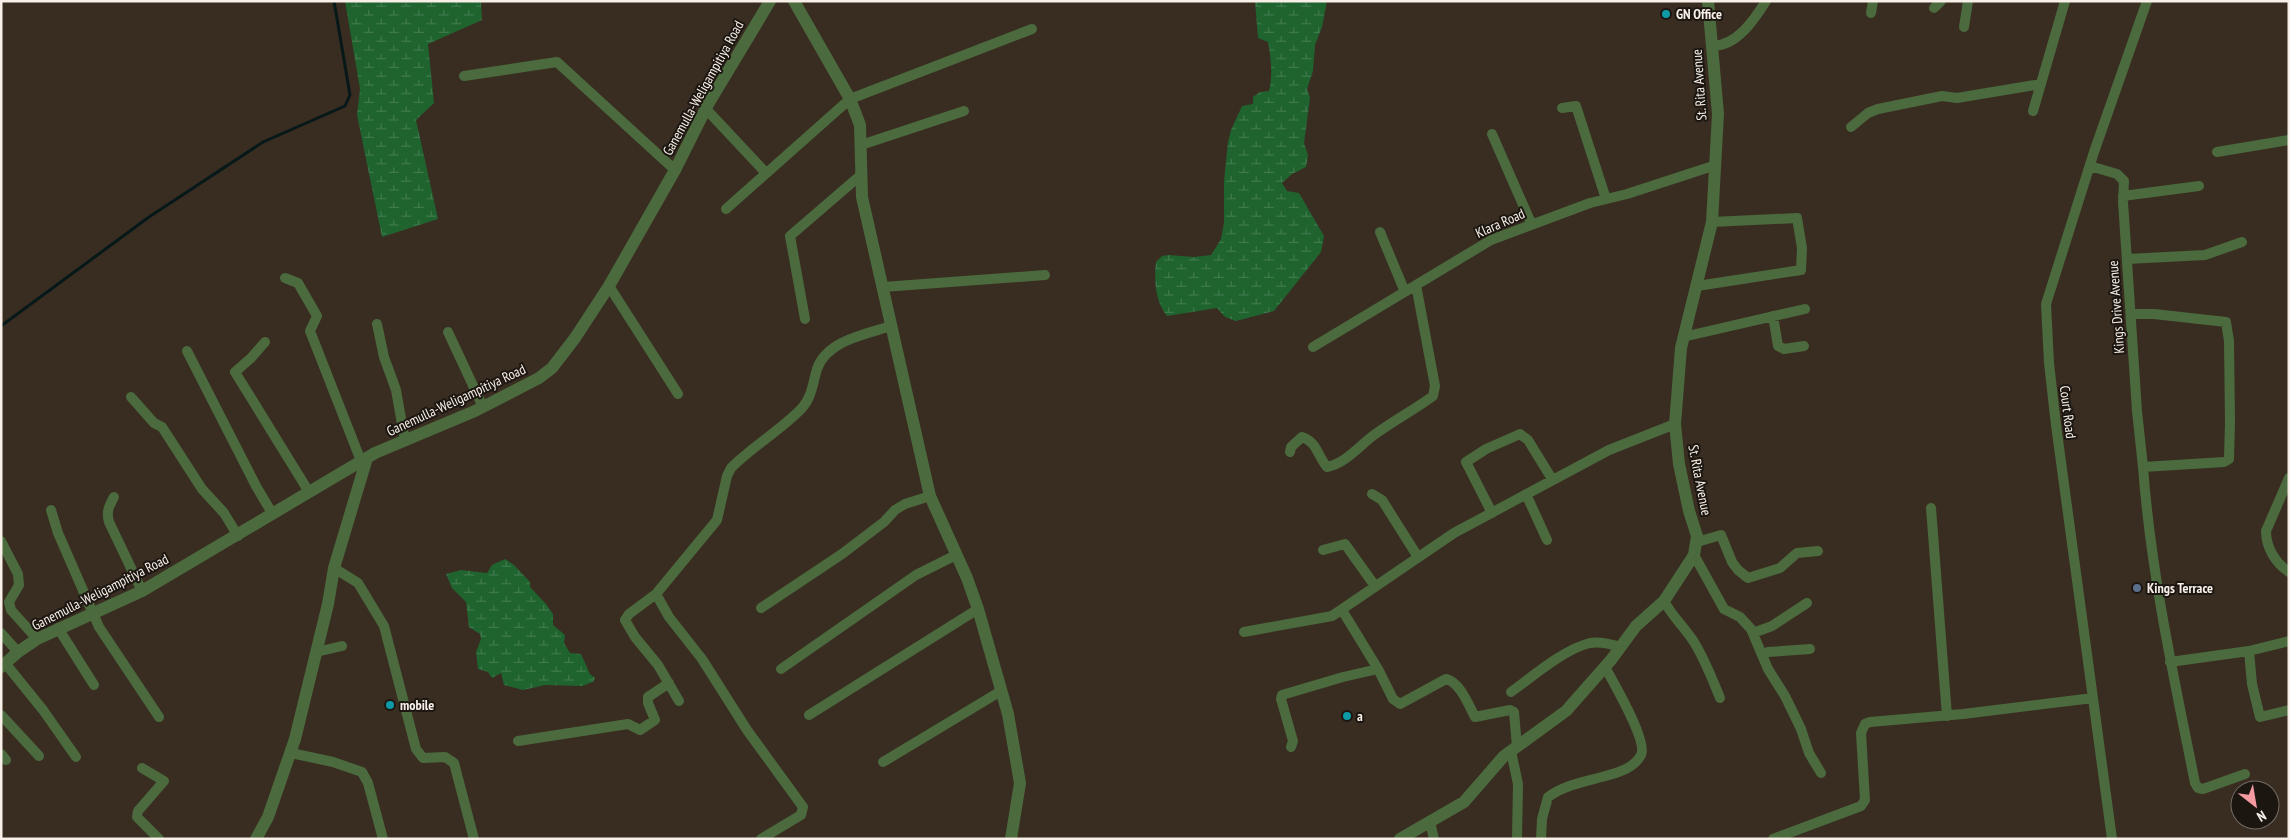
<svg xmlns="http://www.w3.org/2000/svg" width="2290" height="840" font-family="'PT Sans Narrow',sans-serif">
	<defs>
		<pattern id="wetland-marsh" width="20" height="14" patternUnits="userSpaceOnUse" patternTransform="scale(1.25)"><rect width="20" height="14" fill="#1f632f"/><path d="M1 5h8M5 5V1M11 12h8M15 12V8" fill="none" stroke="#407a4d"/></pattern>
	</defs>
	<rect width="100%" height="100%" fill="#392d21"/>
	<path fill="url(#wetland-marsh)" d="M345,1H481L482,20L428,44L434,103L416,120L438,219L382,237L357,115L360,89Z
		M1255,1H1327L1322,27L1315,45L1313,71L1307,89L1310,98L1304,143L1308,155L1306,167L1292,174L1282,183L1287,191L1299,193L1324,236L1321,252L1274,311L1236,321L1225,317L1217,308L1167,316C1155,301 1154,280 1156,262L1162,256L1169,255L1194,257L1211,255L1221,239L1224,223V181L1228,142L1231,130L1242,106L1253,104V97L1260,92L1269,91C1273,75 1271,58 1268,42L1258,38Z
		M505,559L514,565L530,582V587L546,604L553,614V625L565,635L564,643L570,653L581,654L590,674L595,678L593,682L582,686L545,685L523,690L504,685L501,673L492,678L488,672L478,669L476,652L481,639L480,634L469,627L466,602L452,588L446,574L461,570L487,573L492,565Z"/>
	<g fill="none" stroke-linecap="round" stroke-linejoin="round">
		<path stroke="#071819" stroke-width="3" d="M1,326L149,217L263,142L345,106L350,95L334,1"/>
		<path stroke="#4b6a3e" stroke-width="10" d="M1934,8L1941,1
			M1871,13L1873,1
			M1964,27L1968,1
			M1712,46C1737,46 1754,20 1766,1
			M464,76L557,62L675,170
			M1562,108L1576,106L1606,199
			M706,109L766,173
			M2033,111L2065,1
			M1851,127L1868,113L1878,109L1942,96L1957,98L2041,84
			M1492,134L1531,223
			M861,145L964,111
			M2217,152L2289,140
			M2090,166L2117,174L2124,181L2123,202L2137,411L2143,467
			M2123,196L2199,186
			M726,209L850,99L1032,29
			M1380,232L1405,292
			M2127,259L2205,255L2242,242
			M285,278L298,283L317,316L310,331L361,461
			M609,286L678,394
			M1697,286L1801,270L1802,248L1797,218L1712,222
			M883,287L1045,275
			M2131,314H2154L2226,322L2229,341L2230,422L2229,459L2224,462L2143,467C2151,574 2174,678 2195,783L2198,788L2203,789L2245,774
			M1773,316L1778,346L1784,349L1804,346
			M805,319L790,236L862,174
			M377,324L384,357L396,390L405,441
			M448,332L483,407
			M1683,337L1805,309
			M265,342L251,358L235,372L309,492
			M1313,347L1491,240L1590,203L1627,194L1716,165
			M187,351L256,486L272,513
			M131,397L154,423L162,427L202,489L224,513L238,536
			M1290,452L1291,447L1302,437C1317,442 1317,455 1327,467C1346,463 1359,446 1374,435C1393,421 1414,410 1433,396L1435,386L1416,285
			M2289,478L2266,531C2266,547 2275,563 2289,572
			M1372,494L1382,500L1418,557
			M1526,494L1547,540
			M114,497C109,506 106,512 109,522L142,591
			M1931,508L1947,716
			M51,510L58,533L99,627L159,717
			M1492,513L1466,462L1486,449L1520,434L1528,440L1552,479
			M1,541L18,574L19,585L9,602L11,610L37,639
			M1697,542L1721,535L1732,562L1738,570L1748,578L1780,568L1797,553L1818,551
			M1323,550L1345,544L1375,586
			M1694,555L1724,609L1740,617L1751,629L1768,669L1785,696L1801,729L1809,753L1821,773
			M334,568L358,583L384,626L416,749L423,758L445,757L454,763L474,839
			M656,594L629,614L625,620L635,637L658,665L679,701
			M1664,601C1672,616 1685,628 1694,642C1705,660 1712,678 1720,698
			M761,608L842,554L884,522L895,510L905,504L930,496
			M58,628L94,685
			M1244,632L1332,616L1454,533L1609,450L1675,424
			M1,633L18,652
			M1753,633L1772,626L1807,603
			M2249,651L2289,641
			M316,652L342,646
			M1762,655L1768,652L1810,649
			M2170,662L2249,651L2252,684L2260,717L2289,710
			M5,663L43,710L76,757
			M781,669L916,575L956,555
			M1378,669L1393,699L1400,704L1446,679C1460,682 1469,706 1475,717L1510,710L1514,712L1517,747
			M1511,692C1532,677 1564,649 1590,643C1600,641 1611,644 1621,647
			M1,715L39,756
			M809,715L978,609
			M518,741L628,724L640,730L655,720L648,703V697L669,683
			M1291,747L1293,741L1281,699L1282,695L1343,677L1378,669L1342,610
			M1511,751L1518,784L1517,839
			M291,753L333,762L362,772L368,783L383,839
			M1,754L6,760
			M883,762L1001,691
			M142,768L164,781L138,811L137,817L159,839
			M1430,822L1434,839
			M761,839L801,815L803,807L747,730L702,659L669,617L656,594L717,520L727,476L731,468C753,446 781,430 802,408C812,397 813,382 817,369C827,340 867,334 891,326
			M1541,839L1542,819L1548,797C1563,786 1580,783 1598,778C1613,774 1633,770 1641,755C1648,741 1613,682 1605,667
			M1773,839L1861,806L1865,800L1861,733L1865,724L1870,722L1963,714L2093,698
			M2112,839L2056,425L2049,363L2046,304L2094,152L2147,1"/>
		<path stroke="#4b6a3e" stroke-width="12" d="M794,1L850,99L860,125L862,197L930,496L967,578L978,609L1008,714L1020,783L1011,839
			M1,667L18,652L37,639L142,591L375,453L475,411L539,378L552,368L575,338L609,286L675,170L707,106L770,1
			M256,839L268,817L295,739L328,604L334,568L367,458
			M1400,839L1464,802L1504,756L1566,711L1611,660L1636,626L1664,601L1694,555L1697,536L1689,511L1679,464L1675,424L1681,348L1712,222L1718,114L1708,1"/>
	</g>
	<g fill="#0f9aa8" stroke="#1c1611" stroke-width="2">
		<circle cx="1666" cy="14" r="5"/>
		<circle cx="390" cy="705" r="5"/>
		<circle cx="1347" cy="716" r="5"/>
	</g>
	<circle fill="#5c6f8a" stroke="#1c1611" stroke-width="2" cx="2137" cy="588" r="5"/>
	<g text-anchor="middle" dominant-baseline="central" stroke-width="4" stroke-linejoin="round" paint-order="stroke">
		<g font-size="14" font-weight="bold" fill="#f8f0e8" stroke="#1c1611" text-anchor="start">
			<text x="1676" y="14">GN Office</text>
			<text x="2147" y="588">Kings Terrace</text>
			<text x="400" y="705">mobile</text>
			<text x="1357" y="716">a</text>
		</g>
		<g font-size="14" fill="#f8f0e8" stroke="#1c1611">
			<text transform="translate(1699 85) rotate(-94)">St. Rita Avenue</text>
			<text transform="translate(703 88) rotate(-61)">Ganemulla-Weligampitiya Road</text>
			<text transform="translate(1500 223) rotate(-24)">Klara Road</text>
			<text transform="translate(2116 307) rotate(-94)">Kings Drive Avenue</text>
			<text transform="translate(456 400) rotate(-25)">Ganemulla-Weligampitiya Road</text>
			<text transform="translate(2068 412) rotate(83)">Court Road</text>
			<text transform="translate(1700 480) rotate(79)">St. Rita Avenue</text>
			<text transform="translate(100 592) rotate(-27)">Ganemulla-Weligampitiya Road</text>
		</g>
	</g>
	<rect width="2290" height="840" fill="none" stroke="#f8f0e8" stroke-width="5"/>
	<g transform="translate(2255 805) rotate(149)"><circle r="24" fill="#1c1611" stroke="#746d67"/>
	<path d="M0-4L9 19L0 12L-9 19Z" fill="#f49aa0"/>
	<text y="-8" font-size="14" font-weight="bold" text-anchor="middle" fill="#f8f0e8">N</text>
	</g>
</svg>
